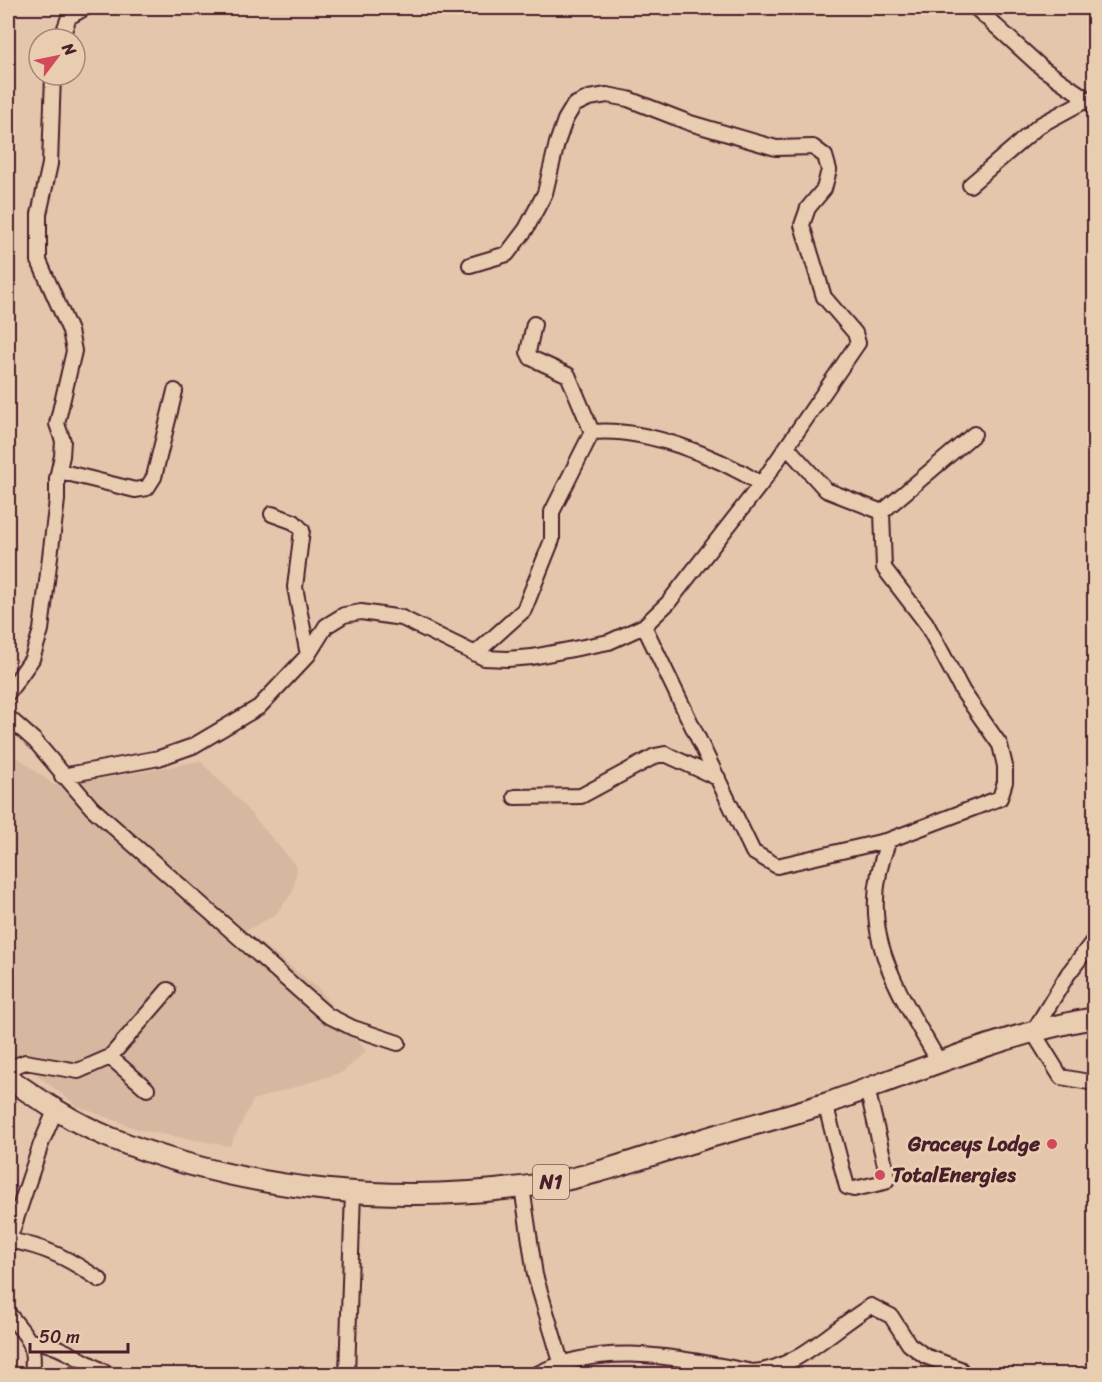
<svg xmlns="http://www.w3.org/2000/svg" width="1102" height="1382" font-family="Sriracha,sans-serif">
	<rect width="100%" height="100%" fill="#e3c6ab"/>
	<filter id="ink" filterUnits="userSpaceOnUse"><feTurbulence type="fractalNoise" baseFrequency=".0167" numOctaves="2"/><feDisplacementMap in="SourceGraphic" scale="12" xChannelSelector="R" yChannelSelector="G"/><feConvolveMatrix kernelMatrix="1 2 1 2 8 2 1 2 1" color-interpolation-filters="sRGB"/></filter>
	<g filter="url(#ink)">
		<path fill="#d6b8a0" d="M8,750L54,785L124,775L200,761L239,800L297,867L293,892L275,915L245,931L318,988L366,1051L343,1072L253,1100L230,1146L140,1130L77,1106L8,1052Z"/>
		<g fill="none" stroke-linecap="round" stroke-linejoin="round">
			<g stroke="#4a1f2b" stroke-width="18">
				<path id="minor" d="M976,8L1042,68L1094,104
					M61,39L69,17L85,8
					M970,185L1040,125L1088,99
					M534,324L528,352L531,358L568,375L592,432
					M787,447L826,490L882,512L974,434
					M59,471L135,490L147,488L154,477L175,391
					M272,514L294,522L302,530L295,587L308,655
					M644,626L753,852L777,866L889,840L1000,798L1005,782V766L1000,745L963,692L926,623L884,568L882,512
					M475,654L524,610L552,540V512L592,432C644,427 717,456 761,484
					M8,693L32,659L41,630L57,500V478L62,456L63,441L57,424L74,351L70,331L39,261V214L50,164L53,75
					M8,717L35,741L92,808L327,1015L353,1028L398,1043
					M62,776L159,758L193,746L259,707L308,655L326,626L344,615L361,612L402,618L484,658L507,659L532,657L609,642L644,626L668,603L761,484L858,343L855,333L824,297L802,225L808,208L824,189L829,170L825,156L813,147L776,148L690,123L628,99L607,95L589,98L574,105L565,120L557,143L545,193L526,229L507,254L470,265
					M515,797L581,796L655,756L665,754L718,778
					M889,840C853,929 896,986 939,1062
					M1094,940L1068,974L1033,1032L1061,1077L1094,1083
					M110,1057L147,1089
					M8,1069L25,1062L78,1071L110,1057L168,990
					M825,1103L847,1187L854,1189L885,1182L888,1178L867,1088
					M522,1187L535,1275L561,1362
					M8,1240C46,1247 68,1258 100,1280
					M8,1243L41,1144L55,1111
					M8,1313C27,1338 36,1340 32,1374
					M31,1342C51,1339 89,1365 108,1374
					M347,1374L353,1192
					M537,1374C606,1339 680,1359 753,1372C798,1369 833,1328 871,1306L891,1316L909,1344L925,1356L960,1369"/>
			</g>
			<g stroke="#4a1f2b" stroke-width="24">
				<path id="highway" d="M8,1078C41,1101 74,1123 111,1138C246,1192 400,1206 543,1184C596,1176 646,1156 697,1141C742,1127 789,1116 834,1101C920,1070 1004,1034 1094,1018"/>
			</g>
			<use href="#minor" stroke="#e9cdb0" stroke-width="14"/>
			<use href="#highway" stroke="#e9cdb0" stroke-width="20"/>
		</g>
	</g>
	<g fill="#d1495b" stroke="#e9cdb0" stroke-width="2">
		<circle cx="1052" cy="1144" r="6"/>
		<circle cx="880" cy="1175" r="6"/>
	</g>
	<g text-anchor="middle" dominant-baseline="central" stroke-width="6" stroke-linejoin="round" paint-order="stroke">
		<rect fill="#e9cdb0" stroke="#7a5353" stroke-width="1.5" x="533" y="1165" width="36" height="34" rx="4.5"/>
		<g font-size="20" font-weight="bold" fill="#4a1f2b">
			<text x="551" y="1182">N1</text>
		</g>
		<g font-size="21" font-weight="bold" fill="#4a1f2b" stroke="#e9cdb0" text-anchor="end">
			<text x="1040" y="1144">Graceys Lodge</text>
			<text x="892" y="1175" text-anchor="start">TotalEnergies</text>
		</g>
	</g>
	<rect width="1102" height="1382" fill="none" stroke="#e9cdb0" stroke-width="30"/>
	<rect x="15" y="15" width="1072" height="1352" fill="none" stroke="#4a1f2b" stroke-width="2" filter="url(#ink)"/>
	<g transform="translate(57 57) rotate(58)"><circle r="28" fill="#e9cdb0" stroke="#a9877b" stroke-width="1.5"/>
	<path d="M0-4.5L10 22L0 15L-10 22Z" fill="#d1495b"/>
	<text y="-9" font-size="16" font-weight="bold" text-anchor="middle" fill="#4a1f2b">N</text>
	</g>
	<path d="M30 1343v9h98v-9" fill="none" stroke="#4a1f2b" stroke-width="3"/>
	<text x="39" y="1343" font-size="18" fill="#4a1f2b" stroke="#e9cdb0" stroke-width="4.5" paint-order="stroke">50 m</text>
</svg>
